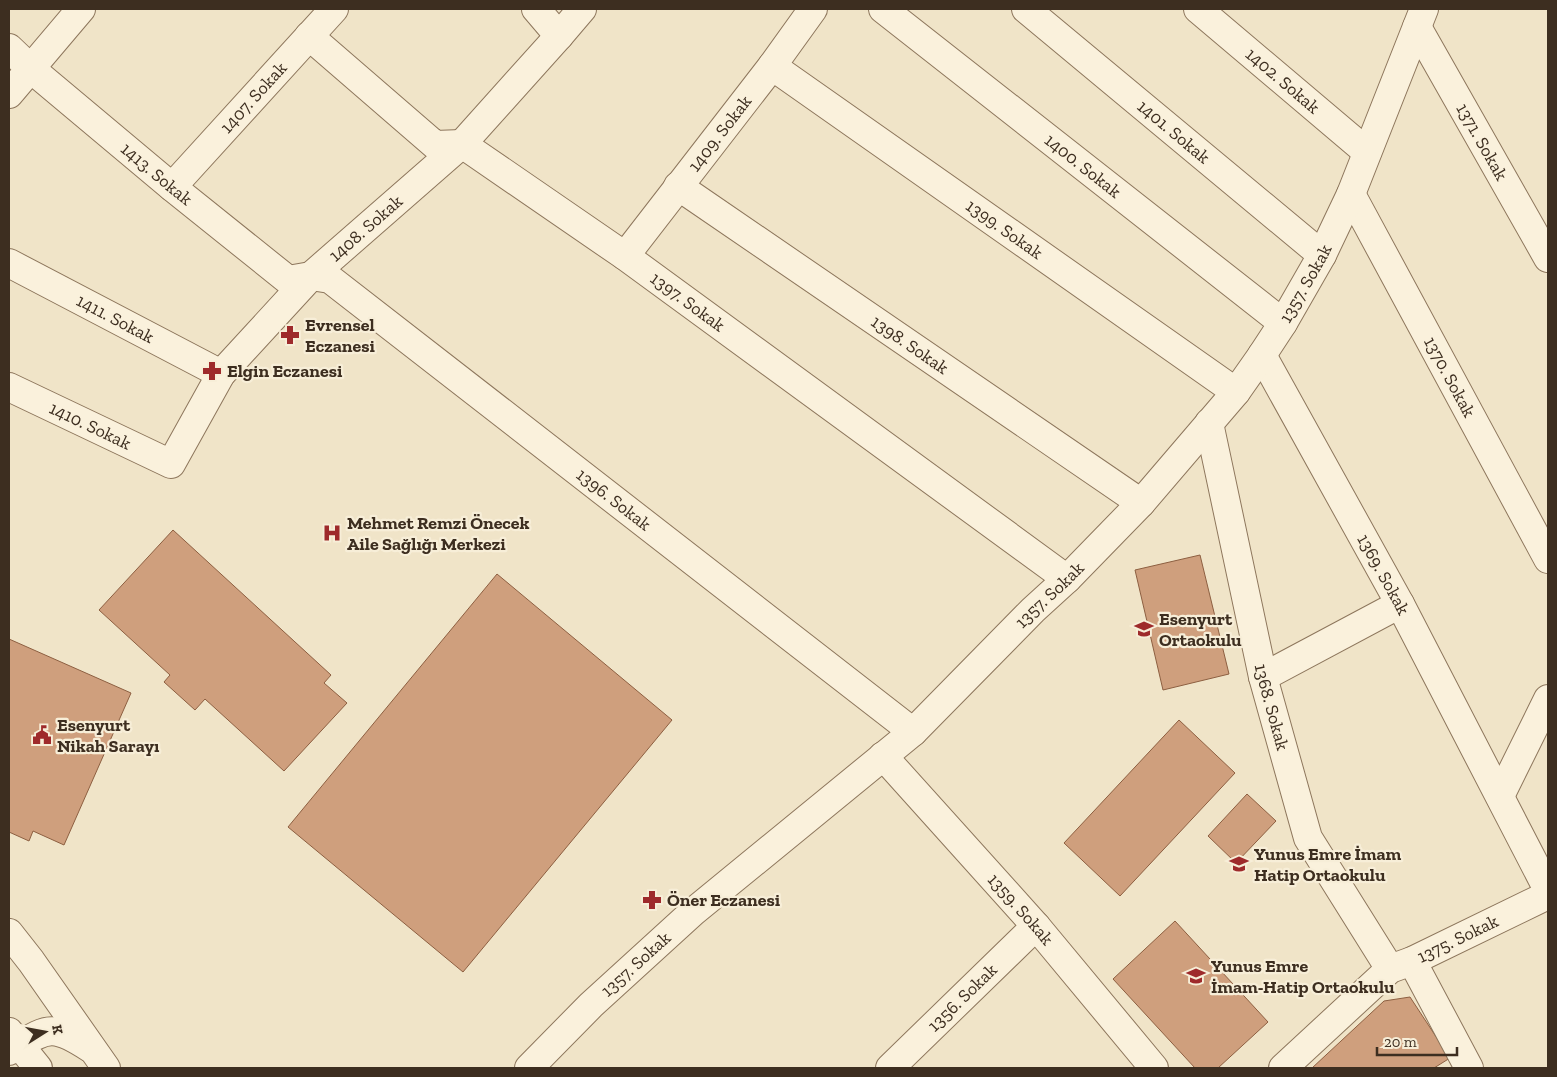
<svg xmlns="http://www.w3.org/2000/svg" width="1557" height="1077" font-family="'Zilla Slab',serif">
	<rect width="100%" height="100%" fill="#f0e4c8"/>
	<path fill="#cf9f7d" stroke="#8d5f41" d="M173,530L331,675L324,683L347,703L284,771L205,699L195,710L164,682L170,675L99,610Z
		M1200,555L1229,674L1163,690L1135,570Z
		M497,574L672,720L463,972L288,827Z
		M9,639L131,693L64,845L33,831L29,841L9,832Z
		M1179,720L1235,773L1120,896L1064,843Z
		M1247,794L1276,821L1236,863L1208,836Z
		M1175,921L1268,1022L1218,1068H1195L1113,979Z
		M1410,997L1450,1058L1434,1068H1312L1384,1001Z"/>
	<g fill="none" stroke-linecap="round" stroke-linejoin="round">
		<g stroke="#8d765c" stroke-width="30">
			<g id="minor">
				<path d="M536,9L559,36"/>
				<path id="s1" d="M883,9L1283,323"/>
				<path id="s2" d="M1026,9L1322,255"/>
				<path id="s3" d="M1198,9L1367,152"/>
				<path id="s4" d="M1417,27L1548,258"/>
				<path id="s5" d="M309,36L435,145L462,144L625,256L1067,579"/>
				<path id="s6" d="M9,48L30,68L172,187L288,280L311,276L330,279L913,732"/>
				<path id="s7" d="M772,66L1236,392"/>
				<path d="M9,94L81,9"/>
				<path id="s8" d="M678,186L1141,503"/>
				<path id="s9" d="M172,187L334,9"/>
				<path id="s10" d="M1351,194L1548,559"/>
				<path id="s11" d="M625,256L772,66L813,9"/>
				<path id="s12" d="M9,263L221,374"/>
				<path id="s13" d="M1262,355L1400,604L1548,890"/>
				<path id="s14" d="M9,387L171,464L221,374L311,276L462,144L559,36L582,9"/>
				<path id="s15" d="M1209,423L1263,677L1308,838L1390,969"/>
				<path d="M1263,677L1400,604"/>
				<path id="s16" d="M883,756L1036,926L1154,1068"/>
				<path d="M1500,796L1548,699"/>
				<path d="M9,933L31,961L106,1068"/>
				<path d="M1412,961L1469,1068"/>
				<path d="M9,1032L38,1068"/>
				<path d="M9,1051C47,1029 50,1022 90,1048"/>
				<path id="s17" d="M529,1068L591,1005L693,912L913,732L1033,610L1067,579L1141,503L1236,392L1262,355L1283,323L1322,255L1351,194L1424,9"/>
				<path id="s18" d="M890,1068L1036,926"/>
				<path id="s19" d="M1283,1068L1390,969L1412,961L1548,895"/>
			</g>
		</g>
		<use href="#minor" stroke="#faf1dc" stroke-width="28"/>
	</g>
	<defs>
		<g id="pharmacy-bare" transform="scale(1.5)"><path d="M-2-6h4v4h4v4h-4v4h-4v-4h-4v-4h4Z" fill="#9e2a2b" stroke="#f7eed8" stroke-width="2.5" paint-order="stroke"/></g>
		<g id="hospital-bare" transform="scale(1.5)"><path d="M-5-5h3v3.5h4V-5h3V5h-3V1.5h-4V5h-3Z" fill="#9e2a2b" stroke="#f7eed8" stroke-width="2.5" paint-order="stroke"/></g>
		<g id="school-bare" transform="scale(1.5)"><path d="M0-5L7-2L0 1L-7-2ZM-4 1L0 2.5L4 1V4Q0 6-4 4Z" fill="#9e2a2b" stroke="#f7eed8" stroke-width="2.5" paint-order="stroke"/></g>
		<g id="civic-bare" transform="scale(1.5)"><path d="M-.6-6.5H3V-4.5H.6V-3L4-1V1h2V6H-6V1h2V-1L-.6-3ZM-1.2 2.5V6h2.4V2.5Z" fill="#9e2a2b" stroke="#f7eed8" stroke-width="2.5" paint-order="stroke"/></g>
	</defs>
	<g fill-rule="evenodd">
		<use href="#pharmacy-bare" x="290" y="335"/>
		<use href="#pharmacy-bare" x="212" y="371"/>
		<use href="#hospital-bare" x="332" y="533"/>
		<use href="#school-bare" x="1144" y="629"/>
		<use href="#civic-bare" x="42" y="735"/>
		<use href="#school-bare" x="1239" y="864"/>
		<use href="#pharmacy-bare" x="652" y="900"/>
		<use href="#school-bare" x="1196" y="976"/>
	</g>
	<g text-anchor="middle" dominant-baseline="central" stroke-width="4.5" stroke-linejoin="round" paint-order="stroke">
		<g font-size="18" fill="#3d2e20" stroke="#f7eed8">
			<text stroke="none"><textPath href="#s3" startOffset="111">1402. Sokak</textPath></text>
			<text stroke="none"><textPath href="#s9" startOffset="121">1407. Sokak</textPath></text>
			<text stroke="none"><textPath href="#s2" startOffset="192">1401. Sokak</textPath></text>
			<text stroke="none"><textPath href="#s11" startOffset="155">1409. Sokak</textPath></text>
			<text stroke="none"><textPath href="#s4" startOffset="132">1371. Sokak</textPath></text>
			<text stroke="none"><textPath href="#s1" startOffset="254">1400. Sokak</textPath></text>
			<text stroke="none"><textPath href="#s6" startOffset="194">1413. Sokak</textPath></text>
			<text stroke="none"><textPath href="#s14" startOffset="488">1408. Sokak</textPath></text>
			<text stroke="none"><textPath href="#s7" startOffset="284">1399. Sokak</textPath></text>
			<text stroke="none"><textPath href="#s17" startOffset="1109">1357. Sokak</textPath></text>
			<text stroke="none"><textPath href="#s5" startOffset="469">1397. Sokak</textPath></text>
			<text stroke="none"><textPath href="#s12" startOffset="120">1411. Sokak</textPath></text>
			<text stroke="none"><textPath href="#s8" startOffset="281">1398. Sokak</textPath></text>
			<text stroke="none"><textPath href="#s10" startOffset="208">1370. Sokak</textPath></text>
			<text stroke="none"><textPath href="#s14" startOffset="90">1410. Sokak</textPath></text>
			<text stroke="none"><textPath href="#s6" startOffset="765">1396. Sokak</textPath></text>
			<text stroke="none"><textPath href="#s13" startOffset="251">1369. Sokak</textPath></text>
			<text stroke="none"><textPath href="#s17" startOffset="704">1357. Sokak</textPath></text>
			<text stroke="none"><textPath href="#s15" startOffset="291">1368. Sokak</textPath></text>
			<text stroke="none"><textPath href="#s16" startOffset="206">1359. Sokak</textPath></text>
			<text stroke="none"><textPath href="#s19" startOffset="220">1375. Sokak</textPath></text>
			<text stroke="none"><textPath href="#s17" startOffset="149">1357. Sokak</textPath></text>
			<text stroke="none"><textPath href="#s18" startOffset="101">1356. Sokak</textPath></text>
		</g>
		<g font-size="18" font-weight="bold" fill="#3d2e20" stroke="#f7eed8" text-anchor="start">
			<text x="305" y="325">Evrensel<tspan x="305" dy="21">Eczanesi</tspan></text>
			<text x="227" y="371">Elgin Eczanesi</text>
			<text x="347" y="523">Mehmet Remzi Önecek<tspan x="347" dy="21">Aile Sağlığı Merkezi</tspan></text>
			<text x="1159" y="619">Esenyurt<tspan x="1159" dy="21">Ortaokulu</tspan></text>
			<text x="57" y="725">Esenyurt<tspan x="57" dy="21">Nikah Sarayı</tspan></text>
			<text x="1254" y="854">Yunus Emre İmam<tspan x="1254" dy="21">Hatip Ortaokulu</tspan></text>
			<text x="667" y="900">Öner Eczanesi</text>
			<text x="1211" y="966">Yunus Emre<tspan x="1211" dy="21">İmam-Hatip Ortaokulu</tspan></text>
		</g>
	</g>
	<rect width="1557" height="1077" fill="none" stroke="#3d2e20" stroke-width="20"/>
	<g transform="translate(45 1032) rotate(79)" stroke="#f7eed8" stroke-width="4" paint-order="stroke">
	<path d="M0-4L9 19L0 12L-9 19Z" fill="#3d2e20"/>
	<text y="-8" font-size="14" font-weight="bold" text-anchor="middle" fill="#3d2e20">K</text>
	</g>
	<path d="M1377 1047v8h80v-8" fill="none" stroke="#3d2e20" stroke-width="2.5"/>
	<text x="1384" y="1047" font-size="15" fill="#3d2e20" stroke="#f7eed8" stroke-width="4" paint-order="stroke">20 m</text>
</svg>
